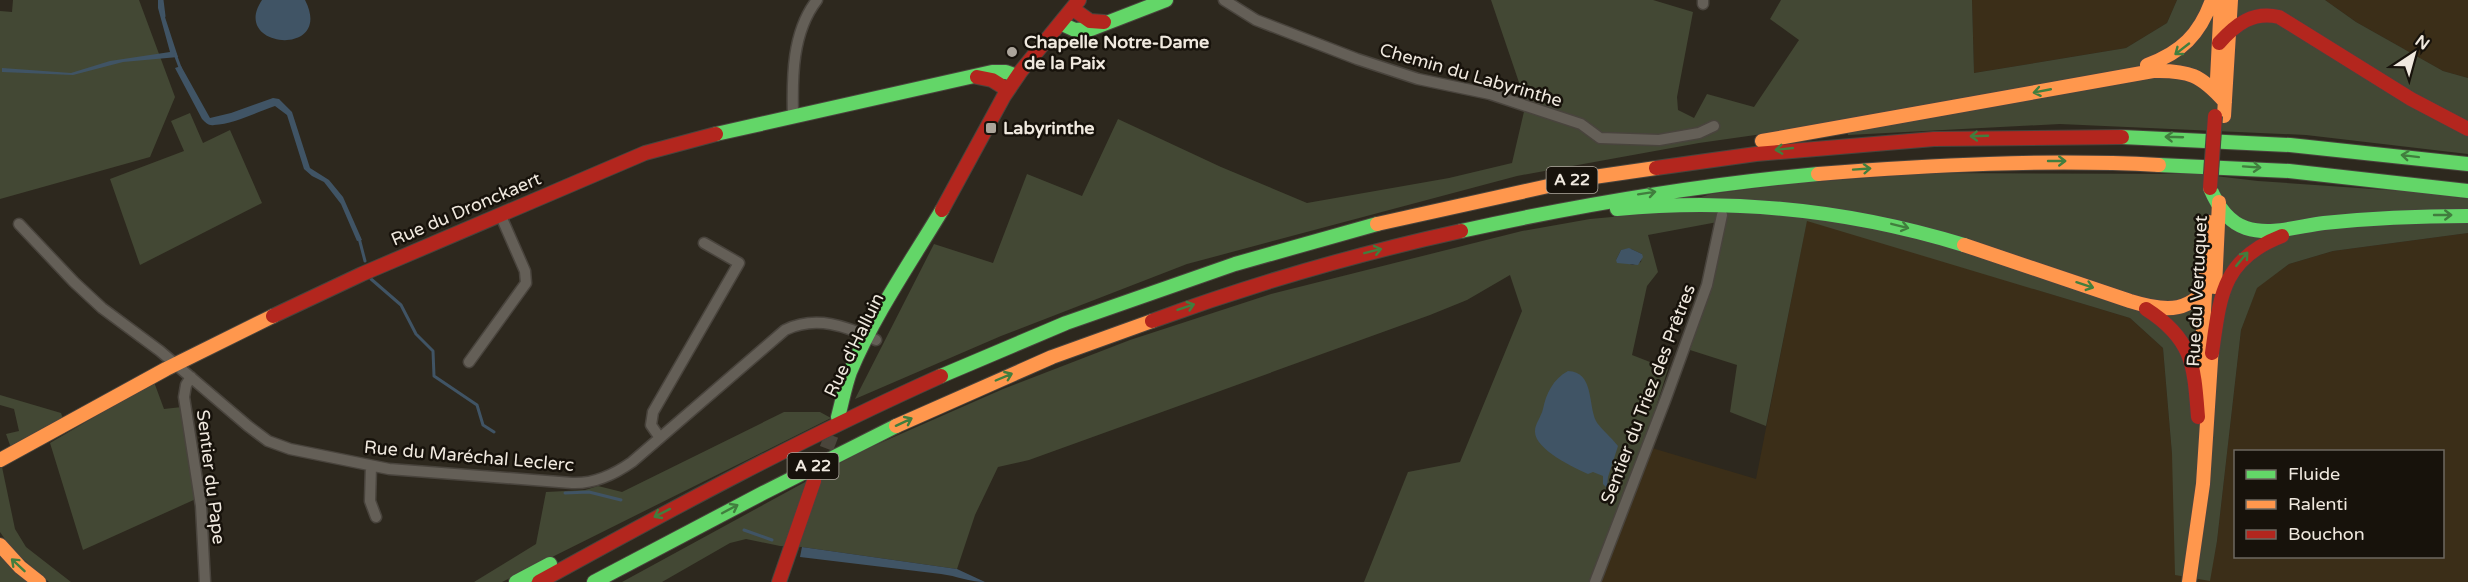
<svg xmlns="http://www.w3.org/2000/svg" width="2468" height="582" font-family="'Varela Round',sans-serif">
	<rect width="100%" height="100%" fill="#2d281e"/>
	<path fill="#3b2e18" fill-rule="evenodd" d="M1972,0H2177L2167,23L2126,48L1974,73Z
		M2325,0H2468V78L2443,71L2356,22Z
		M1807,220L2130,318L2163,348L2172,454L2209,581L2217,541L2241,330L2257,287L2289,264L2333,251L2468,233V582H1601L1635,486L1652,448L1756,479ZM2236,452H2442V556H2236Z"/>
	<path fill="#434834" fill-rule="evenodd" d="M13,0H139L175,97L150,157L0,199V11L12,12Z
		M1491,0H1653L1693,12L1677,97L1678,110L1694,118L1707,94L1754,107L1799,40L1770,19L1781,0H1972L1974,73L2126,48L2167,23L2177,0H2325L2356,22L2443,71L2468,78V154L2306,135L2060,124L1848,135L1846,122L1699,143L1517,176L1187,264L1001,336L855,399L934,244L993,263L1027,174L1082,196L1118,119L1221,167L1307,203L1449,178L1512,163L1526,103Z
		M190,113L203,143L230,130L262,203L140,265L110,179L184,151L171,121Z
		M1930,173L2198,174L2258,181L2416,192L2468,199V233L2333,251L2289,264L2257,288L2241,330L2217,541L2210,581L2175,575L2172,454L2163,348L2130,318L1807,221L1766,426L1730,412L1737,365L1690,350L1713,274L1723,221L1648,235L1658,272L1647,286L1632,355L1668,369L1644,445L1652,448L1635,486L1601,582H1364L1408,472L1460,462L1522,311L1510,275L1467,300L1430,315L1029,460L998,467L975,515L957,569L802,547L780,546L746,539L730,543L662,582H622L862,451L1003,389L1130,340L1271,294L1522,231L1590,219L1645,214L1711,194L1787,184ZM1631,249L1642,254L1641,262L1633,265L1616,260L1621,250Z
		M154,382L164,409L182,407L198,498L83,550L50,443Z
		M0,395L61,413L63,419L11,448L6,434L19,431L14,409L0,405Z
		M784,412H820L831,418L502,582H474L536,544L546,492L585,490L598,486L622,492Z
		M2,467L15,529L26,547L71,582H49L43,577L11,548L0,532V468Z
		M0,551L32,582H0Z"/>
	<path fill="#405465" d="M158,0H162V8L178,57L123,62L73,75L2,72V68L71,73L110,61L170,52L158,8Z
		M262,0H305C335,58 229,49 262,0Z
		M181,66L210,118L231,113L273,98L279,99L292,112L310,168L329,180L343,197L362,240L357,241L341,204L324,182L312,176L304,169L287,115L275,106C257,112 234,124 214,125C209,126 206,123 202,119L175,68Z
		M1629,248L1642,254L1643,257L1638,265L1617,263L1616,260L1621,250Z
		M1568,371C1594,372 1588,404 1596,421C1599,427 1612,438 1618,446L1608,477L1607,488L1603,484V476L1593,472L1588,474C1575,468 1534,449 1535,431C1535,424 1541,417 1543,409C1546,394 1553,379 1568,371Z
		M802,547L957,569L985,582C969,582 957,576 941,574L800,557Z"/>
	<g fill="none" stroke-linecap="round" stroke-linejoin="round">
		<path stroke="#405465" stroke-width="3" d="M162,0L164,16
			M175,54L181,70
			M359,238L365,261
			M371,279L401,305L416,334L433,351L434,376L477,405L483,425L494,432
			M565,493L589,492L621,500
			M744,530L772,540"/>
		<path stroke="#4a453b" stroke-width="14" stroke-dasharray="14 7" stroke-linecap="butt" d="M819,468L837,421"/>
		<g stroke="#49443d" stroke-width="13">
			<path id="street" d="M1224,0L1256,20L1357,59L1418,79L1490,94L1581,124L1600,138L1659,140L1699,133L1714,126
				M1703,4V0
				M793,116C792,77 792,32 817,0
				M19,224L74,282L102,308L160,351L248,426L268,441L290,449L389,469L572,483C593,484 615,474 632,462L785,330C816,315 846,326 876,340
				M469,362L526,283L525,271L500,214
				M191,377L186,385L184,397L201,506L205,582
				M660,438L651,425L653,412L739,263L704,243
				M371,466L370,501L376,517
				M1595,582L1666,398L1707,285L1722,215"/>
		</g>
		<g stroke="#49443d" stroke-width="16">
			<path id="fast" d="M1062,24L1075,30L1091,29L1166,0
				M716,134L992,72H1006L1017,76
				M2122,137L2290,145L2468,164
				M2159,165L2289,171L2468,191
				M2210,188C2217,205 2228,222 2246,228C2271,236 2299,226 2324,223C2372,218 2420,216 2468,216
				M1617,209C1736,198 1850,210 1964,245
				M1461,231C1579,205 1698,185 1818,174
				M941,376L1066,323L1235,264L1377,224
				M838,417C842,402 845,386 850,372C874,315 910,263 942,210
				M516,582L550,564
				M594,582L763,493L896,426"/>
		</g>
		<g stroke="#49443d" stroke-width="16">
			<path id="slow" d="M2147,65C2181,53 2200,34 2212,0
				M2217,79L2221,0
				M2224,116L2231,0
				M1762,141L2153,71C2189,70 2201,75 2225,102
				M1818,174C1932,165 2046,159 2159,165
				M1377,224L1580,179L1656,168
				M1964,245L2130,301C2169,313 2190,313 2216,278
				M2215,287L2219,202
				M2200,383L2209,222
				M896,426L1052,357L1152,321
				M0,460L166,369L273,316
				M0,545L20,567L39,582
				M2189,582L2203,484L2212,345"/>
		</g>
		<g stroke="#49443d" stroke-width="16">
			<path id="jam" d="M1073,9L1090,21L1104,22
				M2219,43C2236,24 2253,11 2279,17L2411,99L2468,129
				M977,77L992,80L1008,90
				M1656,168L1756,154L1934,139L2122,137
				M942,210L1004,96L1021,71L1079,0
				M2146,309C2193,339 2194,365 2198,417
				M273,316L362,274L645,153L716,134
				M1152,321C1253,284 1356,254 1461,231
				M2212,353C2220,296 2222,259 2282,236
				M539,582C671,509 803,438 941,376
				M779,582L814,481"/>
		</g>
		<use href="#street" stroke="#645f57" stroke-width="10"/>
		<use href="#fast" stroke="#63d668" stroke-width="14"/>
		<use href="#slow" stroke="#ff974d" stroke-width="14"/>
		<use href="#jam" stroke="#b3261e" stroke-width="14"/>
		<g stroke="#49443d" stroke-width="16" stroke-linecap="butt">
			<path id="jam-bridge" d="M2210,188L2215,116"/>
		</g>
		<use href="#jam-bridge" stroke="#b3261e" stroke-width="14"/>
	</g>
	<defs><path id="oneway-shaft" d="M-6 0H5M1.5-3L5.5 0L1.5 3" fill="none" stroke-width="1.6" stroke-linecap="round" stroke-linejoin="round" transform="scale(1.5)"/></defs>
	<g stroke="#417e3e">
		<use href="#oneway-shaft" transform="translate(2182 49) rotate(142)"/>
		<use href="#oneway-shaft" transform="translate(2042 91) rotate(169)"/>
		<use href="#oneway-shaft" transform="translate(1979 136) rotate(178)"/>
		<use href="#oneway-shaft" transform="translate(2174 137) rotate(-178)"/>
		<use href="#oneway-shaft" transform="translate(1784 149) rotate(174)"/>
		<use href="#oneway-shaft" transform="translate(2410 156) rotate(-173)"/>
		<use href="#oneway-shaft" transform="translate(2057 161)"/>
		<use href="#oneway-shaft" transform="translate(2252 167) rotate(4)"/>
		<use href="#oneway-shaft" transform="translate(1862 169) rotate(-4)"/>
		<use href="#oneway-shaft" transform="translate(1647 193) rotate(-9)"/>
		<use href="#oneway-shaft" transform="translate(2443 215)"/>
		<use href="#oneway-shaft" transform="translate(1900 226) rotate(14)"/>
		<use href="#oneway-shaft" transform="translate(1373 251) rotate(-14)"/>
		<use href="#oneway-shaft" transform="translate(2242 259) rotate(-50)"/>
		<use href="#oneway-shaft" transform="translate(2085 285) rotate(18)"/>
		<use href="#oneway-shaft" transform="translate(1186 307) rotate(-19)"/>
		<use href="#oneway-shaft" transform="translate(1004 377) rotate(-23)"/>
		<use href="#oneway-shaft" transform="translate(904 422) rotate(-25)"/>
		<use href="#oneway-shaft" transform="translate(730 509) rotate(-28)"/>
		<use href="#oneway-shaft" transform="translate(662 513) rotate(153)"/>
		<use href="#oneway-shaft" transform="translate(18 565) rotate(-137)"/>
	</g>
	<g fill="#aca59b" stroke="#17120b" stroke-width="2">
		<circle cx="1012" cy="52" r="6"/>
		<rect x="985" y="122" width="12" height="12" rx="3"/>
	</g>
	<g text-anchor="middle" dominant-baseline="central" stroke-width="5" stroke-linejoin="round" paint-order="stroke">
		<g fill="#17120b" stroke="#afa89f" stroke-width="1.5">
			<rect x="1546.5" y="167" width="51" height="26" rx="4.5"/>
			<rect x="787.5" y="453" width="51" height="26" rx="4.5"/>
		</g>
		<g font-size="16" font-weight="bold" fill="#f0e9df">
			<text x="1572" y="180">A 22</text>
			<text x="813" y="466">A 22</text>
		</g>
		<g font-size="18" font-weight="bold" fill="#f0e9df" stroke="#17120b" text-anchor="start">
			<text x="1024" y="42">Chapelle Notre-Dame<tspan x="1024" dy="21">de la Paix</tspan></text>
			<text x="1003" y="128">Labyrinthe</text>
		</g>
		<g font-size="18" fill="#f0e9df" stroke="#17120b">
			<text transform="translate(1471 75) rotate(16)">Chemin du Labyrinthe</text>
			<text transform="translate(466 209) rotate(-23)">Rue du Dronckaert</text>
			<text transform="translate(2197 291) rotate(-87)">Rue du Vertuquet</text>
			<text transform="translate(854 345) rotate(-64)">Rue d'Halluin</text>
			<text transform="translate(1648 394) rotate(-69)">Sentier du Triez des Prêtres</text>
			<text transform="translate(469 456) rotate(5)">Rue du Maréchal Leclerc</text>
			<text transform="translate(211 477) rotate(83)">Sentier du Pape</text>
		</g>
	</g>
	<rect x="2234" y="450" width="210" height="108" fill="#17120b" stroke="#6e6860" stroke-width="1.5"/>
	<rect x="2246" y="470" width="30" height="9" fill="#63d668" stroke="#6e6860" stroke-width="1.5"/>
	<text x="2288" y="480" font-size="18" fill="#f0e9df">Fluide</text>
	<rect x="2246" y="500" width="30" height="9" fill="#ff974d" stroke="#6e6860" stroke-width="1.5"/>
	<text x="2288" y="510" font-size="18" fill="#f0e9df">Ralenti</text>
	<rect x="2246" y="530" width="30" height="9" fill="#b3261e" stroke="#6e6860" stroke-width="1.5"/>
	<text x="2288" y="540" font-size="18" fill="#f0e9df">Bouchon</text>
	<g transform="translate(2414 54) rotate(36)" stroke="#17120b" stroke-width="4.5" paint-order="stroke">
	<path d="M0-4.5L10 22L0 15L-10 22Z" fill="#f0e9df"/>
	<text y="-9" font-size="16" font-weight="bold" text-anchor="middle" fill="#f0e9df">N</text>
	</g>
</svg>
